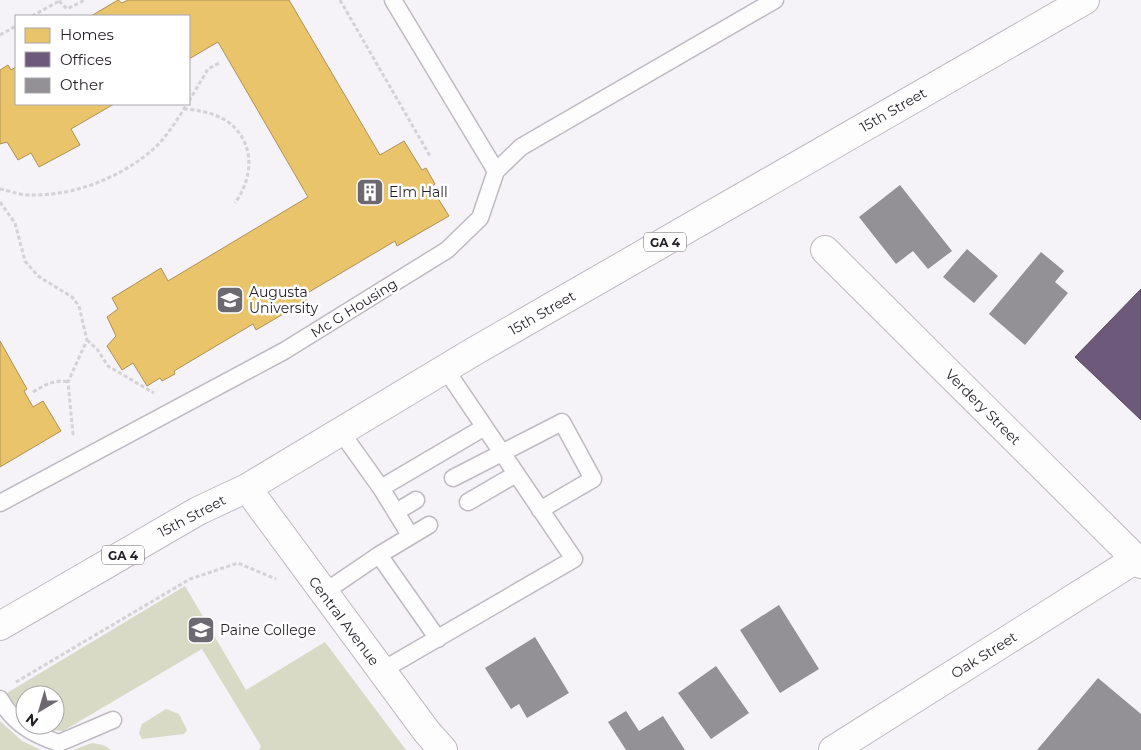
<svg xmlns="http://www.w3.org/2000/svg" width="1141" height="750" font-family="Montserrat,sans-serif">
	<rect width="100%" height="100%" fill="#f5f2f8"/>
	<path fill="#d8dac5" d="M185,586L246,690L325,642L406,750H259L261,746L202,649L63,731L46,730L34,725H55V695H25V719L14,706L7,693Z
		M166,709L179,714L187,730L184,734L142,739L139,733L142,724Z
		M0,721L22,741L41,750H0Z
		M92,743L103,745L111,750H73Z"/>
	<path fill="#e9c46a" stroke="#ae9256" d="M118,0L122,3L128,0H289L380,155L404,141L422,170L426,168L435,184L431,187L449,216L397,246L395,241L304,295L307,300L256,330L253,324L174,371L175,374L162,381L160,378L147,386L133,363L122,370L107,346L116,336L107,317L118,309L112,298L161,268L168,281L308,197L218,42L189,59V16H91Z
		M8,65L11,70L16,67V104H114L71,129L80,145L39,167L31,153L18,160L7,142L0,144V70Z
		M0,341L27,389L24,391L33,407L43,401L61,431L0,467Z"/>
	<path fill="#6d597a" stroke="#574861" d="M1141,289V420L1075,357Z"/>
	<path fill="#939096" d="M900,185L952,251L928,269L913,251L896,264L859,217Z
		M967,249L998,276L974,303L943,277Z
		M1041,252L1064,271L1055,282L1068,293L1025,345L989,314Z
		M779,605L819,669L780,693L740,630Z
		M535,637L569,693L527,718L519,704L511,709L485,668Z
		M716,666L749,713L711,739L678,693Z
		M1098,678L1141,714V750H1037Z
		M626,711L639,731L663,716L685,750H626L608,722Z"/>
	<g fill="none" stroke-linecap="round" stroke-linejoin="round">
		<g stroke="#bebac1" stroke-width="19">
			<path id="service" d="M496,171L521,147L775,0
				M341,432L381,488L410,535
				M453,478L562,422L593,479L540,510
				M381,488L483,428
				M468,502L516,474
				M0,503L284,351L447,250L480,218L496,171L393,0
				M396,512L416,500
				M379,555L429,525
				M323,593L379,555L438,639
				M381,671L574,559L446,370
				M0,699C13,723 34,735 59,743L113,720"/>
		</g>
		<g stroke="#bebac1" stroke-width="30">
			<path id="minor" d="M825,250L1141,564
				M833,750L1136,559"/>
		</g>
		<g stroke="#bebac1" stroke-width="30">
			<path id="secondary" d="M247,488L427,732L443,750"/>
		</g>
		<g stroke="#bebac1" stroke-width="30">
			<path id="primary" d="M0,626L198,511L247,488L473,352L1085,0"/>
		</g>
		<path stroke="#d3d2d4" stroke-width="3" stroke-dasharray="4 2.5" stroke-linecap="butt" d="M340,0L430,156
			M59,1L67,9L85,0
			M32,16L61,0
			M0,35L16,26
			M189,101L208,69L221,62
			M184,109C199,110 220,114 232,125C256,147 252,179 235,203
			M0,189C10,191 20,195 30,195C73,196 117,179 150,152C165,140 177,120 187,104
			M0,202L15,223L25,261L38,276L72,297L79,306L87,340L68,382L73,434L71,435
			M87,340L97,349L108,366L154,393
			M33,392C45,385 54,379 68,382
			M16,682L190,579L238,563L276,579"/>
		<use href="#service" stroke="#fefdfe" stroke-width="16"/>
		<use href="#minor" stroke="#fefdfe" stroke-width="28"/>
		<use href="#secondary" stroke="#fefdfe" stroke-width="28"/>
		<use href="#primary" stroke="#fefdfe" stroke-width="28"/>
	</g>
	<defs>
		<g id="building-square" transform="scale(1.4375)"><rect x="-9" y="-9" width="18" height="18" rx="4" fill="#6d6970" stroke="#fff"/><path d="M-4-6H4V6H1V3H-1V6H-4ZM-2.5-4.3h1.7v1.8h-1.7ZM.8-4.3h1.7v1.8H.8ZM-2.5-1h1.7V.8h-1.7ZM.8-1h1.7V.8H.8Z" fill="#fff"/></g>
		<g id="university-square" transform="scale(1.4375)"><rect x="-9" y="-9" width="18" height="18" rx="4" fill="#6d6970" stroke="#fff"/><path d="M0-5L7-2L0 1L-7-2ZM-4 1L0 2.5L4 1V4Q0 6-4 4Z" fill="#fff"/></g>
	</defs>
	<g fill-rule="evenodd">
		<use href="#building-square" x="370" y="192"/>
		<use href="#university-square" x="230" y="300"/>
		<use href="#university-square" x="201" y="630"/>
	</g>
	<g text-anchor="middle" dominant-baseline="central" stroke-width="5" stroke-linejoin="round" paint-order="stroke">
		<g fill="#fff" stroke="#666268" stroke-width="1">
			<rect x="644" y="232.5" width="42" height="19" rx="4"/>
			<rect x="102" y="545.5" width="42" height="19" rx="4"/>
		</g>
		<g font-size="12" font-weight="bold" fill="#241f27">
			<text x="665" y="242">GA 4</text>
			<text x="123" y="555">GA 4</text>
		</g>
		<g font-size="14" fill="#241f27" stroke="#fff">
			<text transform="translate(893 110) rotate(-30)">15th Street</text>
			<text transform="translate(354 308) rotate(-32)">Mc G Housing</text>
			<text transform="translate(542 313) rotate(-30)">15th Street</text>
			<text transform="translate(983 407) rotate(45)">Verdery Street</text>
			<text transform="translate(192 516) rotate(-28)">15th Street</text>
			<text transform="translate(344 621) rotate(53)">Central Avenue</text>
			<text transform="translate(984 655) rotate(-32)">Oak Street</text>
		</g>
		<g font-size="14" fill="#241f27" stroke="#fff" text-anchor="start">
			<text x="389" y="192">Elm Hall</text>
			<text x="249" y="292">Augusta<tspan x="249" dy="16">University</tspan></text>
			<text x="220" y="630">Paine College</text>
		</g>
	</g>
	<rect x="15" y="15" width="175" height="90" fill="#ffffff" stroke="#a7a5a9"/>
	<rect x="25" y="28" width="25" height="15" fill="#e9c46a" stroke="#a7a5a9"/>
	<text x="60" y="40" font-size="15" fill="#241f27">Homes</text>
	<rect x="25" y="52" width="25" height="15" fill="#6d597a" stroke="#a7a5a9"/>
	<text x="60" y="65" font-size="15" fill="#241f27">Offices</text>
	<rect x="25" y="78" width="25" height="15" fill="#939096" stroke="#a7a5a9"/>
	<text x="60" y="90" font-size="15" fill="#241f27">Other</text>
	<g transform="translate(40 710) rotate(218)"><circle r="24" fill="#ffffff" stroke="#a7a5a9"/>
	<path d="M0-4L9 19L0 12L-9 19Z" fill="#6d6970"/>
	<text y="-8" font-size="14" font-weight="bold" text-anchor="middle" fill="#241f27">N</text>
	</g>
</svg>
